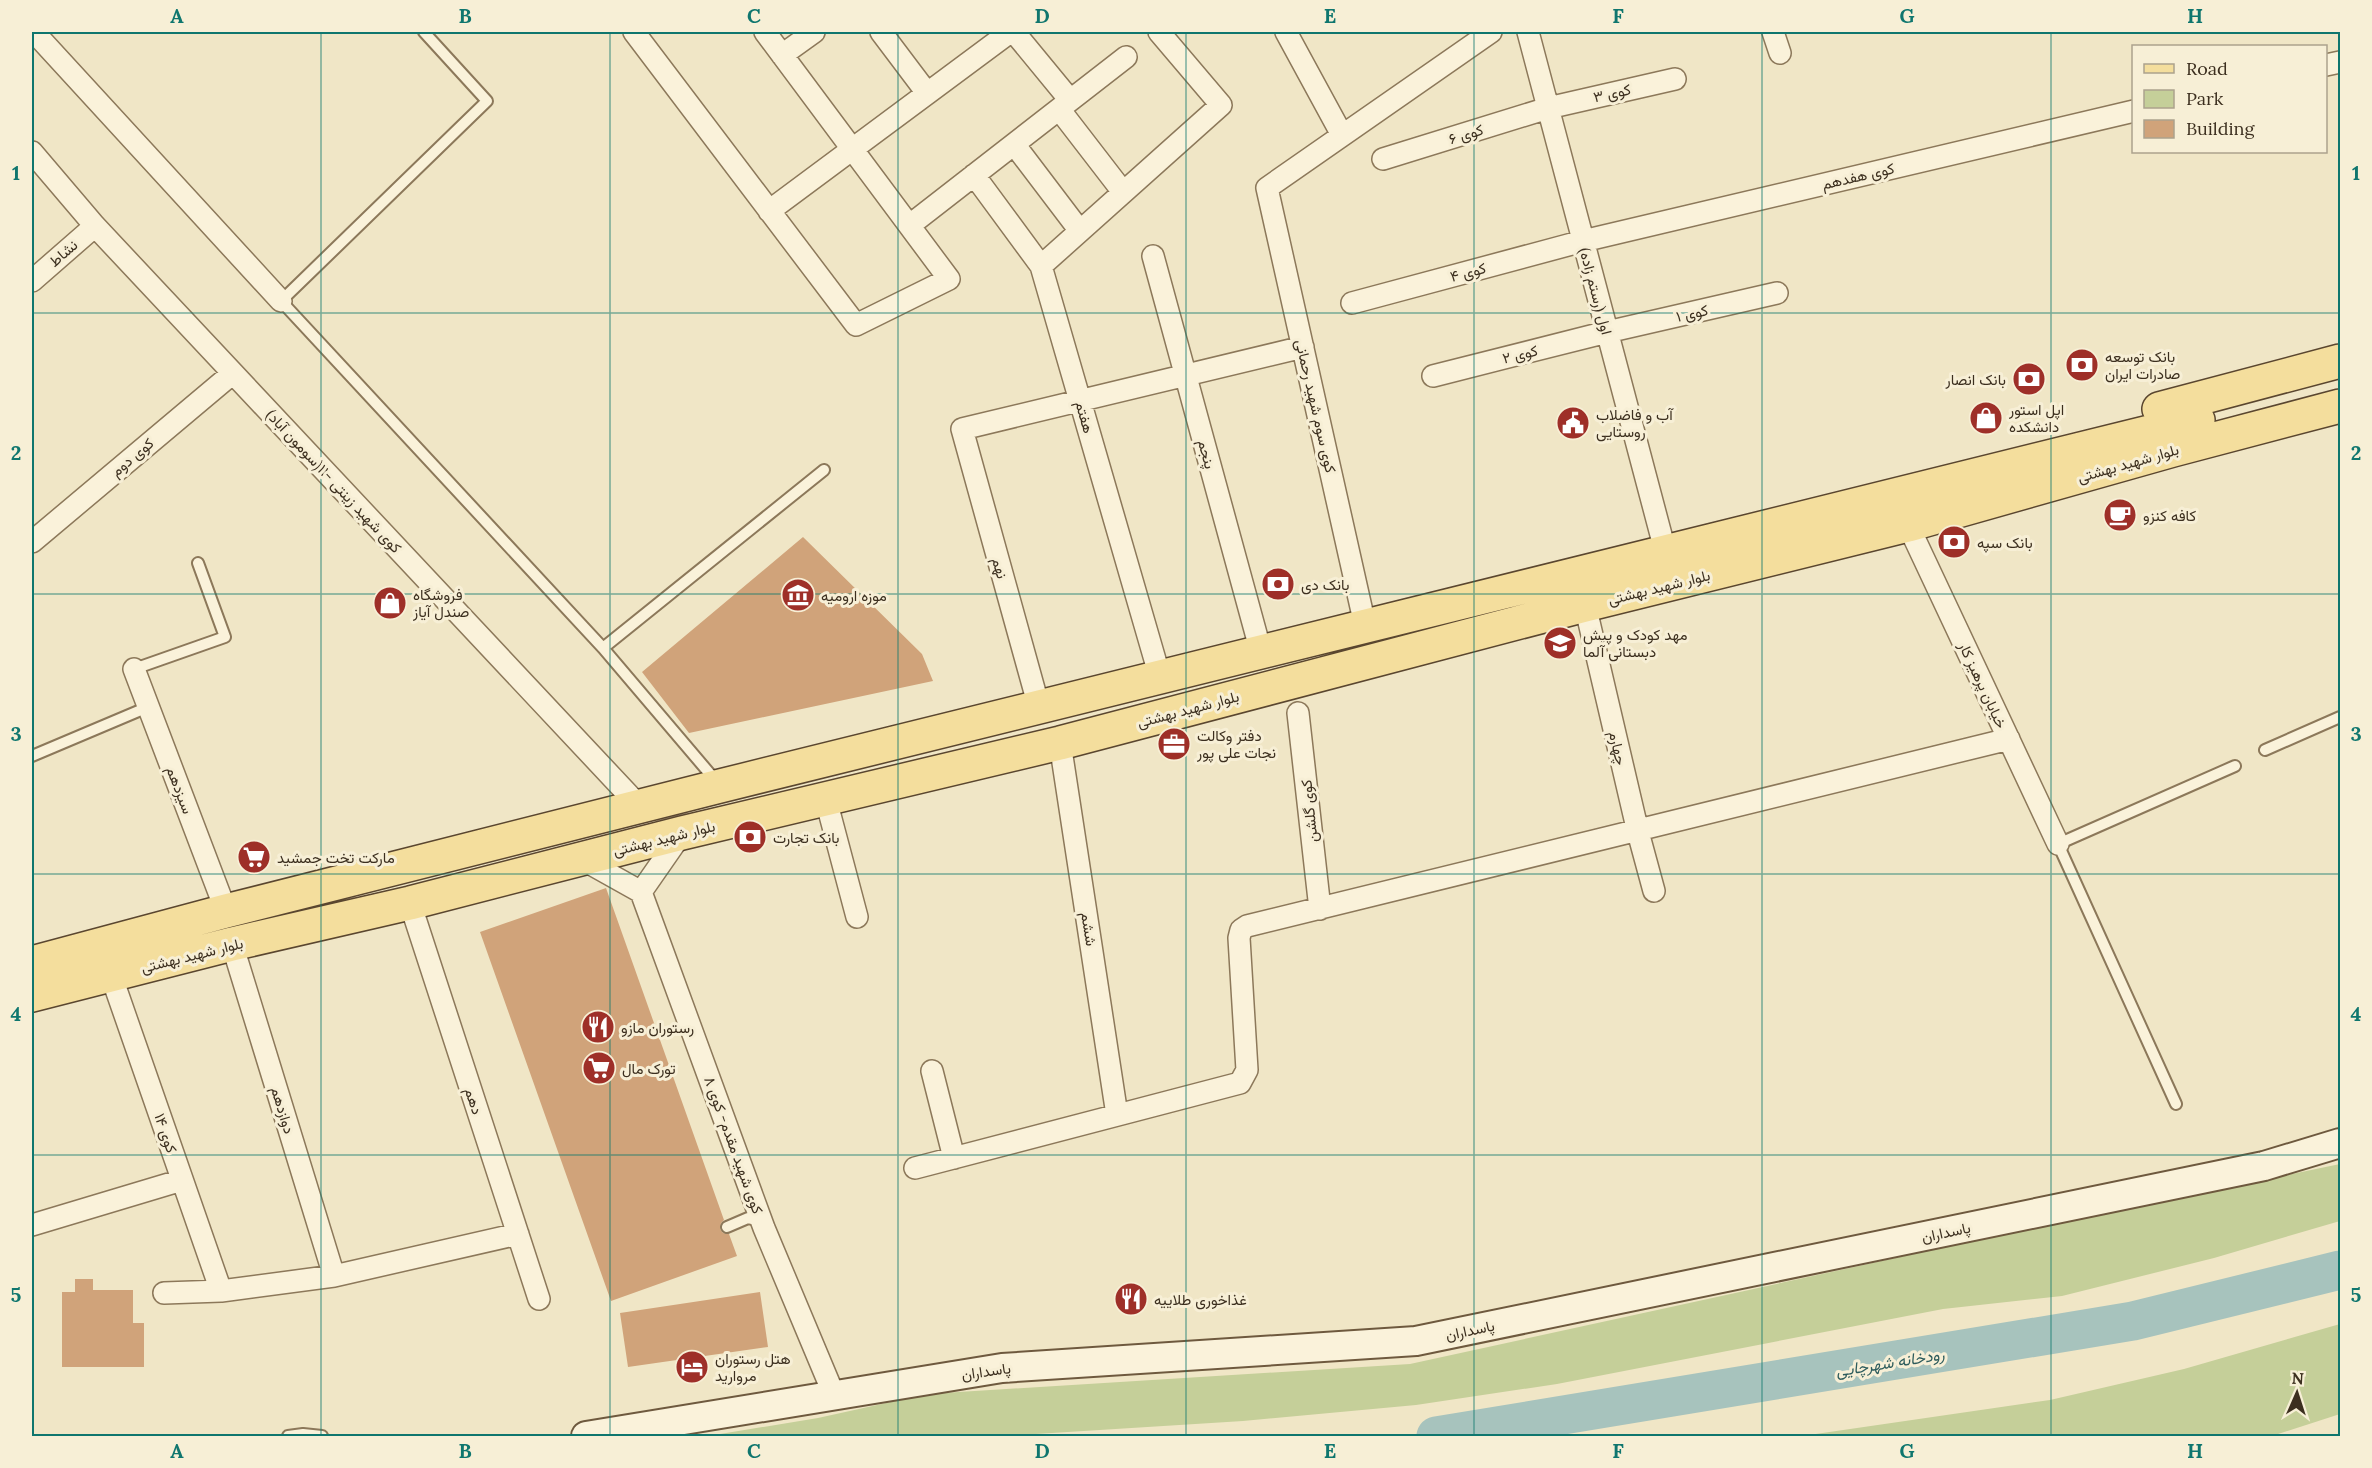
<svg xmlns="http://www.w3.org/2000/svg" width="2372" height="1468" font-family="Lora,Vazirmatn,serif">
	<rect width="100%" height="100%" fill="#f0e6c6"/>
	<path fill="#c5cf99" d="M2340,1164V1221L2214,1258L2062,1296L1943,1309L1557,1384L1416,1405L1243,1421L1003,1436H708L818,1418L927,1394L1410,1364L1941,1248Z
		M2340,1324V1414L2272,1436H1802L2050,1400L2184,1369Z"/>
	<g fill="none" stroke-linecap="round" stroke-linejoin="round">
		<path stroke="#a7c3bd" stroke-width="39" d="M1436,1436L2133,1321L2340,1270"/>
	</g>
	<path fill="#d0a37a" d="M803,537L922,654L933,681L689,733L642,672Z
		M606,888L724,1220L721,1223L720,1229L723,1233L729,1234L737,1256L611,1301L480,932Z
		M75,1279H93V1290H133V1323H144V1367H62V1292H75Z
		M760,1292L768,1347L628,1367L620,1313Z"/>
	<g fill="none" stroke-linecap="round" stroke-linejoin="round">
		<g stroke="#8c785a" stroke-width="14">
			<path id="service" d="M424,32L487,101L281,301L603,648L716,781
				M603,648L824,470
				M134,669L225,637L198,563
				M2265,750L2340,717
				M32,756L148,707
				M2176,1104L2058,844L2235,766
				M727,1227L748,1218L757,1220L760,1223
				M288,1436L303,1434L322,1436"/>
		</g>
		<g stroke="#8c785a" stroke-width="24">
			<path id="minor" d="M34,32L281,301
				M634,32L856,325L949,279L765,32
				M881,32L927,93
				M1014,32L1070,100
				M1286,32L1342,135
				M1528,32L1665,550
				M1773,32L1780,53
				M782,55L814,32
				M2326,65L2340,62
				M1059,109L1123,192
				M1014,144L1080,231
				M32,152L95,226L640,807
				M1383,159L1548,108L1675,79
				M974,175L1041,266L1160,677
				M769,211L1010,32
				M910,225L1126,57
				M1153,256L1261,652
				M1041,266L1221,105L1159,32
				M32,281L95,226
				M1352,303L1583,241L2134,111
				M1433,376L1607,332L1777,293
				M1908,525L2058,844
				M32,542L233,373
				M1585,605L1638,832L1654,891
				M1365,625L1267,188L1491,32
				M134,669L226,911
				M1039,707L962,429L1303,347
				M1298,713L1320,909
				M1060,743L1117,1115
				M826,800L857,917
				M582,859L641,892L682,833
				M641,892L764,1228L834,1395
				M410,903L539,1299
				M232,944L334,1276
				M111,975L221,1291
				M932,1071L954,1158
				M915,1168L1240,1083L1247,1070L1239,938L1241,930L1247,926L2009,739
				M32,1225L182,1180
				M164,1293L221,1291L334,1276L518,1234"/>
		</g>
		<g stroke="#6e593e" stroke-width="32">
			<path id="secondary" d="M586,1436L1002,1368L1416,1341L2264,1166L2340,1143"/>
		</g>
		<g stroke="#5a462f" stroke-width="36">
			<path id="primary" d="M2159,409L2340,361
				M32,963L226,911L720,786L2198,420
				M32,995L232,944L410,903L682,833L1060,743L1585,605L1908,525L2173,450L2340,406"/>
		</g>
		<use href="#service" stroke="#faf2da" stroke-width="10"/>
		<use href="#minor" stroke="#faf2da" stroke-width="21"/>
		<use href="#secondary" stroke="#faf2da" stroke-width="28"/>
		<use href="#primary" stroke="#f4de9d" stroke-width="33"/>
	</g>
	<path fill="none" stroke="#0f766e" stroke-width="1.5" stroke-opacity="0.55" d="M321,32V1436M610,32V1436M898,32V1436M1186,32V1436M1474,32V1436M1762,32V1436M2051,32V1436M32,313H2340M32,594H2340M32,874H2340M32,1155H2340"/>
	<defs>
		<g id="bank-disc" transform="scale(1.725)"><circle r="9.5" fill="#9e2f28" stroke="#f7efd6"/><path d="M-6-4H6V4H-6ZM0-2.3a2.3 2.3 0 1 0 0 4.6a2.3 2.3 0 1 0 0-4.6Z" fill="#fff"/></g>
		<g id="shop-disc" transform="scale(1.725)"><circle r="9.5" fill="#9e2f28" stroke="#f7efd6"/><path d="M-5-2.5h2.3a2.7 3.5 0 0 1 5.4 0H5L5.5 6h-11ZM-1.5-2.5h3a1.5 2.3 0 0 0-3 0Z" fill="#fff"/></g>
		<g id="civic-disc" transform="scale(1.725)"><circle r="9.5" fill="#9e2f28" stroke="#f7efd6"/><path d="M-.6-6.5H3V-4.5H.6V-3L4-1V1h2V6H-6V1h2V-1L-.6-3ZM-1.2 2.5V6h2.4V2.5Z" fill="#fff"/></g>
		<g id="cafe-disc" transform="scale(1.725)"><circle r="9.5" fill="#9e2f28" stroke="#f7efd6"/><path d="M-5.5-4.5H6V0H3Q3 3.5 0 3.5H-2.5Q-5.5 3.5-5.5 0ZM3-3.2v2h1.7v-2ZM-6 4.5H4V6H-6Z" fill="#fff"/></g>
		<g id="museum-disc" transform="scale(1.725)"><circle r="9.5" fill="#9e2f28" stroke="#f7efd6"/><path d="M0-6L6-3V-2H-6V-3ZM-5-1h2V3h-2ZM-1-1h2V3h-2ZM3-1h2V3H3ZM-6 4H6V6H-6Z" fill="#fff"/></g>
		<g id="school-disc" transform="scale(1.725)"><circle r="9.5" fill="#9e2f28" stroke="#f7efd6"/><path d="M0-5L7-2L0 1L-7-2ZM-4 1L0 2.5L4 1V4Q0 6-4 4Z" fill="#fff"/></g>
		<g id="office-disc" transform="scale(1.725)"><circle r="9.5" fill="#9e2f28" stroke="#f7efd6"/><path d="M-6-3h4V-5.5h4V-3h4V5H-6ZM-1-4.5V-3h2v-1.5ZM-6 0V1H6V0Z" fill="#fff"/></g>
		<g id="supermarket-disc" transform="scale(1.725)"><circle r="9.5" fill="#9e2f28" stroke="#f7efd6"/><path d="M-6-5.5h2.5l.6 2H6L4.5 2H-2.5L-4.4-4H-6ZM-1.5 3.2a1.3 1.3 0 1 0 .1 0ZM3 3.2a1.3 1.3 0 1 0 .1 0Z" fill="#fff"/></g>
		<g id="restaurant-disc" transform="scale(1.725)"><circle r="9.5" fill="#9e2f28" stroke="#f7efd6"/><path d="M-5-6h1v4h1v-4h1v4h1v-4h1v5L-1.5 .5V6h-2V.5L-5-1ZM5-6V6H3V1.5H1.5Q1.5-4 5-6Z" fill="#fff"/></g>
		<g id="hotel-disc" transform="scale(1.725)"><circle r="9.5" fill="#9e2f28" stroke="#f7efd6"/><path d="M-6-4.5h1.5V1H6V5H4.5V3h-9V5H-6ZM-4 0a1.8 1.8 0 1 1 3.6 0ZM.5 0V-2.5h3Q6-2.5 6 0Z" fill="#fff"/></g>
	</defs>
	<g fill-rule="evenodd">
		<use href="#bank-disc" x="2082" y="365"/>
		<use href="#bank-disc" x="2029" y="379"/>
		<use href="#shop-disc" x="1986" y="418"/>
		<use href="#civic-disc" x="1573" y="423"/>
		<use href="#cafe-disc" x="2120" y="515"/>
		<use href="#bank-disc" x="1954" y="542"/>
		<use href="#bank-disc" x="1278" y="584"/>
		<use href="#museum-disc" x="798" y="595"/>
		<use href="#shop-disc" x="390" y="603"/>
		<use href="#school-disc" x="1560" y="643"/>
		<use href="#office-disc" x="1174" y="744"/>
		<use href="#bank-disc" x="750" y="837"/>
		<use href="#supermarket-disc" x="254" y="857"/>
		<use href="#restaurant-disc" x="598" y="1027"/>
		<use href="#supermarket-disc" x="599" y="1068"/>
		<use href="#restaurant-disc" x="1131" y="1299"/>
		<use href="#hotel-disc" x="692" y="1367"/>
	</g>
	<g text-anchor="middle" dominant-baseline="central" stroke-width="6" stroke-linejoin="round" paint-order="stroke">
		<g font-size="15" fill="#3c2f1f" stroke="#f7efd6">
			<text transform="translate(1612 93) rotate(-13)">کوی ۳</text>
			<text transform="translate(1466 134) rotate(-17)">کوی ۶</text>
			<text transform="translate(1858 176) rotate(-13)">کوی هفدهم</text>
			<text transform="translate(63 253) rotate(-41)">نشاط</text>
			<text transform="translate(1468 272) rotate(-15)">کوی ۴</text>
			<text transform="translate(1596 291) rotate(75)">اول (رستم زاده)</text>
			<text transform="translate(1692 313) rotate(-13)">کوی ۱</text>
			<text transform="translate(1520 354) rotate(-14)">کوی ۲</text>
			<text transform="translate(1316 406) rotate(77)">کوی سوم شهید رحمانی</text>
			<text transform="translate(1085 417) rotate(74)">هفتم</text>
			<text transform="translate(1207 454) rotate(75)">پنجم</text>
			<text transform="translate(132 457) rotate(-40)">کوی دوم</text>
			<text transform="translate(2128 463) rotate(-16)">بلوار شهید بهشتی</text>
			<text transform="translate(334 481) rotate(47)">کوی شهید زینتی -۱۱(سومون آباد)</text>
			<text transform="translate(1000 568) rotate(74)">نهم</text>
			<text transform="translate(1659 587) rotate(-14)">بلوار شهید بهشتی</text>
			<text transform="translate(1983 685) rotate(65)">خیابان پرهیز کار</text>
			<text transform="translate(1188 709) rotate(-15)">بلوار شهید بهشتی</text>
			<text transform="translate(1618 748) rotate(77)">چهارم</text>
			<text transform="translate(180 790) rotate(69)">سیزدهم</text>
			<text transform="translate(1309 811) rotate(-96)">کوی گلشن</text>
			<text transform="translate(664 838) rotate(-14)">بلوار شهید بهشتی</text>
			<text transform="translate(1089 929) rotate(81)">ششم</text>
			<text transform="translate(192 955) rotate(-14)">بلوار شهید بهشتی</text>
			<text transform="translate(474 1101) rotate(72)">دهم</text>
			<text transform="translate(283 1110) rotate(73)">دوازدهم</text>
			<text transform="translate(166 1133) rotate(71)">کوی ۱۴</text>
			<text transform="translate(734 1145) rotate(70)">کوی شهید مقدم- کوی ۸</text>
			<text transform="translate(1946 1232) rotate(-12)">پاسداران</text>
			<text transform="translate(1470 1330) rotate(-12)">پاسداران</text>
			<text transform="translate(986 1371) rotate(-8)">پاسداران</text>
		</g>
		<g font-size="15" fill="#3c2f1f" stroke="#f7efd6" text-anchor="start">
			<text x="2105" y="356">بانک توسعه<tspan x="2105" dy="17">صادرات ایران</tspan></text>
			<text x="2006" y="379" text-anchor="end">بانک انصار</text>
			<text x="2009" y="409">اپل استور<tspan x="2009" dy="17">دانشکده</tspan></text>
			<text x="1596" y="414">آب و فاضلاب<tspan x="1596" dy="17">روستایی</tspan></text>
			<text x="2143" y="515">کافه کنزو</text>
			<text x="1977" y="542">بانک سپه</text>
			<text x="1301" y="584">بانک دی</text>
			<text x="413" y="594">فروشگاه<tspan x="413" dy="17">صندل آیاز</tspan></text>
			<text x="821" y="595">موزه ارومیه</text>
			<text x="1583" y="634">مهد کودک و پیش<tspan x="1583" dy="17">دبستانی آلما</tspan></text>
			<text x="1197" y="735">دفتر وکالت<tspan x="1197" dy="17">نجات علی پور</tspan></text>
			<text x="773" y="837">بانک تجارت</text>
			<text x="277" y="857">مارکت تخت جمشید</text>
			<text x="621" y="1027">رستوران مازو</text>
			<text x="622" y="1068">تورک مال</text>
			<text x="1154" y="1299">غذاخوری طلاییه</text>
			<text x="715" y="1358">هتل رستوران<tspan x="715" dy="17">مروارید</tspan></text>
		</g>
		<g font-size="16" font-style="italic" fill="#2e5c5c" stroke="#f7efd6">
			<text transform="translate(1890 1362) rotate(-9)">رودخانه شهرچایی</text>
		</g>
	</g>
	<rect width="2372" height="1468" fill="none" stroke="#f7efd6" stroke-width="66"/>
	<rect x="2132" y="45" width="195" height="108" fill="#f7efd6" stroke="#aca28d" stroke-width="1.5"/>
	<rect x="2144" y="64" width="30" height="9" fill="#f4de9d" stroke="#aca28d" stroke-width="1.5"/>
	<text x="2186" y="75" font-size="18" fill="#3c2f1f">Road</text>
	<rect x="2144" y="90" width="30" height="18" fill="#c5cf99" stroke="#aca28d" stroke-width="1.5"/>
	<text x="2186" y="105" font-size="18" fill="#3c2f1f">Park</text>
	<rect x="2144" y="120" width="30" height="18" fill="#d0a37a" stroke="#aca28d" stroke-width="1.5"/>
	<text x="2186" y="135" font-size="18" fill="#3c2f1f">Building</text>
	<g transform="translate(2297 1393) rotate(3)" stroke="#f7efd6" stroke-width="4.5" paint-order="stroke">
	<path d="M0-4.5L10 22L0 15L-10 22Z" fill="#3c2f1f"/>
	<text y="-9" font-size="16" font-weight="bold" text-anchor="middle" fill="#3c2f1f">N</text>
	</g>
	<rect x="33" y="33" width="2306" height="1402" fill="none" stroke="#0f766e" stroke-width="2"/>
	<g font-size="20" text-anchor="middle" font-weight="bold" fill="#0f766e">
		<text x="177" y="23">A</text>
		<text x="465" y="23">B</text>
		<text x="754" y="23">C</text>
		<text x="1042" y="23">D</text>
		<text x="1330" y="23">E</text>
		<text x="1618" y="23">F</text>
		<text x="1907" y="23">G</text>
		<text x="2195" y="23">H</text>
		<text x="16" y="180">1</text>
		<text x="2356" y="180">1</text>
		<text x="16" y="460">2</text>
		<text x="2356" y="460">2</text>
		<text x="16" y="741">3</text>
		<text x="2356" y="741">3</text>
		<text x="16" y="1021">4</text>
		<text x="2356" y="1021">4</text>
		<text x="16" y="1302">5</text>
		<text x="2356" y="1302">5</text>
		<text x="177" y="1458">A</text>
		<text x="465" y="1458">B</text>
		<text x="754" y="1458">C</text>
		<text x="1042" y="1458">D</text>
		<text x="1330" y="1458">E</text>
		<text x="1618" y="1458">F</text>
		<text x="1907" y="1458">G</text>
		<text x="2195" y="1458">H</text>
	</g>
</svg>
